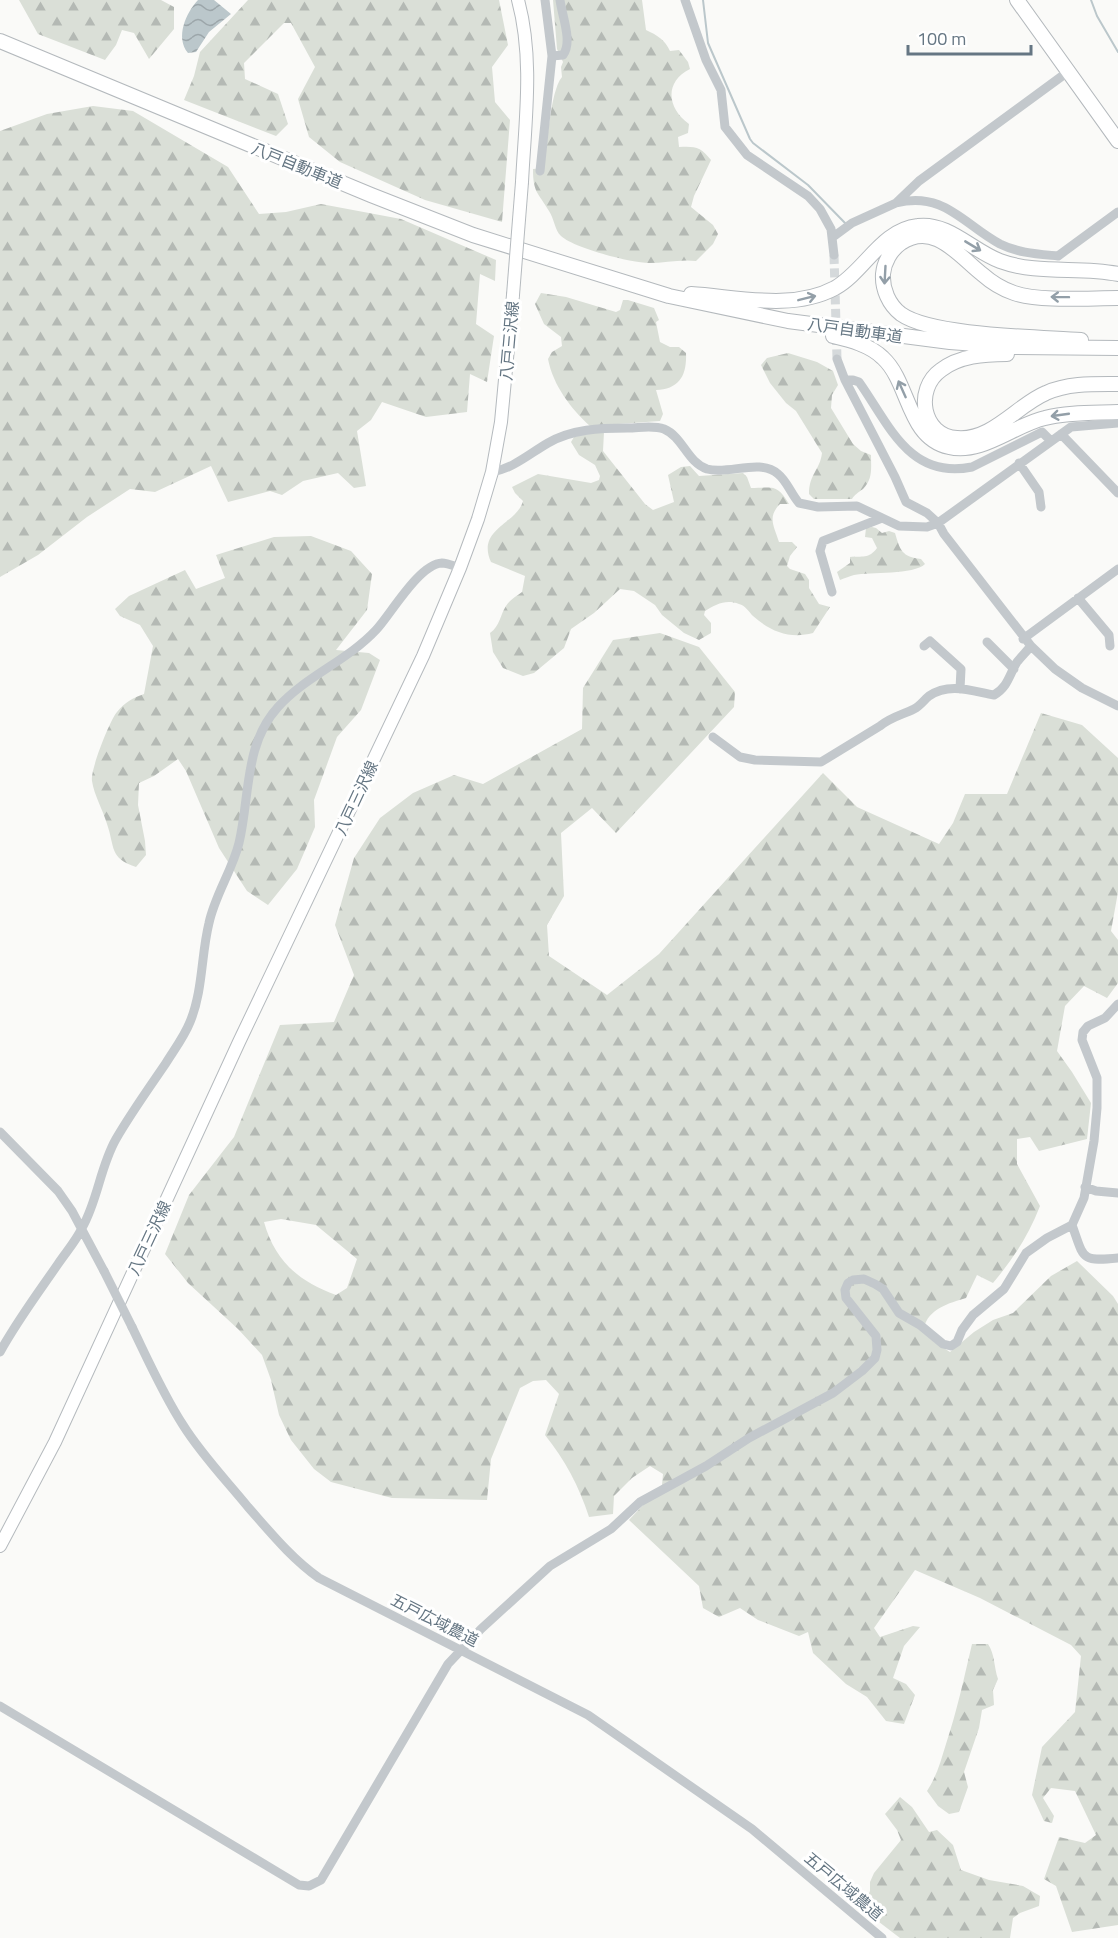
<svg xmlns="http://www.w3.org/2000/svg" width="1118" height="1938" font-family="'Titillium Web','Noto Sans JP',sans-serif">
	<defs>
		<pattern id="forest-firs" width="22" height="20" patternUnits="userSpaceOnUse" patternTransform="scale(1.5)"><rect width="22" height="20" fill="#dadfd7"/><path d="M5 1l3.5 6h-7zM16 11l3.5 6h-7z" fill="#b4b9b4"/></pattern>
		<pattern id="water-waves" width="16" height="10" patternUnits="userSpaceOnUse" patternTransform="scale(1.5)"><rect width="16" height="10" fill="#bbc7cb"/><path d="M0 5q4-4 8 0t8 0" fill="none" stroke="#9ca6aa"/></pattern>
	</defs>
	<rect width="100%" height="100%" fill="#fafaf8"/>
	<path fill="url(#forest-firs)" fill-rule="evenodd" d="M19,0H161L174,7V29L149,59L134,33L122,30L116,45L105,60L38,34Z
		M248,0H499L508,45L492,67L495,102L510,120L502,222L425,200L340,162L309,137L298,99L315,67L291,23H284L244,63L245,79L278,94L288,124L276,136L184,100L194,76L200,52Z
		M553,0H642L646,30C657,35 665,40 670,51L679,50L688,62L690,69C664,82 667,108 689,124L688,133L678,137L679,147C695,146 701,147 711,160L694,196L691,207L713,225L718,234L713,244L696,261C680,259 665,263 649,263C631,263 574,248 561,236C555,231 554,218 549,211C538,192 533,193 533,169L544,168C547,148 550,91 562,77L561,67L563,62L557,49Z
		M93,106L133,111L228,167L259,214L286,212L321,204L401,219L496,260L495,281L480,274L476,324L494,336L487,382L470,374L467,412L426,417L382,402L371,420L357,431L366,486L354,488L338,473L303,481L282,495L270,491L228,502L211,466L155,492L130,489L87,517L38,555L0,577V131L47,114Z
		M541,293L566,297L616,312L620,310L623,300H628L654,308L659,320L656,322L660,342L670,347H679L686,353C687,376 679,389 656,390L663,414L660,421L590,426C571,409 553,385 548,359L552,352L562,346L561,337L544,324L535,304Z
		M788,353L817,362L833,371L838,385L832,395L831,408L853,444L861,451L871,455C871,468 873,479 863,489C858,493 855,494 852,499H814L809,494C809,474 820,470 822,453L796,411L786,403L770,383L761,365L767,358Z
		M592,432H604L603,451L645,504L653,510L674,502L668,475L681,467L690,466L699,476L743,473L747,477L751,488C772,488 777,483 789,504H780C767,517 774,526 779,542H792L797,547L790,556L787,566L790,569L805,574L809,580V588L819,604L830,607L813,633C790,639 771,632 753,616C749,612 745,605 739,604C726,599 716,604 705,611L704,615L711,623V633L699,640L684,633L662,615L655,605L634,591L620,589L594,613L571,629L564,648L534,673L523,676L503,668L493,652L490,633C500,626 500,615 506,606C509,600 517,596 522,592L525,576L491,562C476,529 517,524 523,501L515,493L512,487L538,474L591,483L599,480L600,476L595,465L579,455L571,442L574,437Z
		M872,527L876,528L882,533L889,531L895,533C900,550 902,557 921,559L925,564C914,575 870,572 854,575C850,576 845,578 840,580L837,572L850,563V557C862,556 869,559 877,548L872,538L865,537L866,528Z
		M311,536L351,551L372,574L367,610L336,650L369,653L380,660L361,710L337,737L314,800L315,827L297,869L268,905L247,891L219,848L186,771L178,759L154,776L139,783L138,805L145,841L146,855L136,867C109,858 115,847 107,824C103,810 94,795 92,781C90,770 110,720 117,712C125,702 133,698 144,694L153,646L140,625L120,616L115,609L129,596L185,570L196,589L225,578L216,555L274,537Z
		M660,633L699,647L735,692L734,707L616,833L592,808L561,833L564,896L547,925L549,956L607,995L659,954L823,773L857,807L939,844L953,823L965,794H1007L1041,713L1082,725L1118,758V892L1111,931L1118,940V983L1107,998L1084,986L1065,1006L1057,1051L1072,1072L1091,1103L1087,1139L1039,1151L1030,1137L1017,1139V1164L1040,1206C1029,1235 1013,1259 993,1283L977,1275L966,1298C949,1303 928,1309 924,1328L934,1342L950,1352L974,1332L993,1320L1013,1313L1051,1276L1077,1261L1113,1296L1118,1304V1925L1072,1932L1056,1886L1044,1879L1059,1837L1085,1843L1096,1835L1075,1791L1051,1788L1043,1798L1054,1816L1052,1823L1044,1821L1032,1795L1042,1747L1075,1712L1081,1656L1071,1645L980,1598L915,1570L874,1628L880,1637L913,1626L920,1627L904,1646L893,1678L906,1684L915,1695L904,1724L886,1721L867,1697L846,1684L813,1653L808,1632L799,1636L758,1620L740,1608L719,1617L703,1608L699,1586L629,1520L662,1485L663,1474L650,1466L632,1478L614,1496L613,1514L589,1517C579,1486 565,1460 545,1435L559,1394L546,1380L533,1381L520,1388L491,1459L487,1500L392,1498L331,1482L314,1469L291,1440L279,1415L271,1380L262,1355L238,1329L188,1283L165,1254L189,1195L234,1137L280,1025L334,1022L354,975L335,925L354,858L380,818L413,793L454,775L483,784L582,729L583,688L613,640ZM281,1219L316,1225L357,1259L347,1288L336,1295C298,1281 275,1261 264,1222Z
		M972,1644H988C995,1654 994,1668 998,1679L993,1690L994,1705L982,1710L979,1728L964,1772L968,1787L959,1812L949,1814L938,1806L927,1791C937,1776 941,1760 946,1744C957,1711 964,1678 972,1644Z
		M900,1797L912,1807L929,1832L937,1830L953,1845L961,1870L989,1880L1023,1886L1040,1896L1039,1906L1020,1913L1013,1918L1010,1938H900L862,1909L870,1891V1882L874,1873L901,1840L897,1830L885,1814Z"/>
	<path fill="url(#water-waves)" d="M198,0H214L231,14L209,32L196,52L188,53C175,37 186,13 198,0Z"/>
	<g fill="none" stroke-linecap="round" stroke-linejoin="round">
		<path stroke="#bbc7cb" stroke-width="2" d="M703,0L708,43L750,139L753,143L808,185L846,224
			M1091,0L1097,16L1118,52"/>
		<path stroke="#d5d9db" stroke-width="9" stroke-dasharray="9 4.5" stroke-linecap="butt" d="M834,255L837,359"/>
		<g stroke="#b5babe" stroke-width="14">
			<path id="major" d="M518,0C534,59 525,122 522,182
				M0,1546L55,1442L239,1042L423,656L460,568L478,519L492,472L501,422L513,295"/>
		</g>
		<g stroke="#b4b9bd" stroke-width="16">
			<path id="highway" d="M1017,0L1118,141
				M0,41L371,195L473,235L669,296L788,321L950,342L1015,347L1118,348
				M691,294C738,297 792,311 835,288C865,271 881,230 918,226C948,222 973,251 1000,261C1038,275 1080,266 1118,274
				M833,336C850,340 870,345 883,358C910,383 907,438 949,447C982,455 1014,425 1045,418C1068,412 1094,413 1118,412
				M1081,340C1040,337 932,336 901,314C889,305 882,289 883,274C884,262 891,250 901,243C934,221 959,256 982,274C991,282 1002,289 1014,293C1041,302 1088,298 1118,298
				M1007,354C984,354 959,356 941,370C914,389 922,436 957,438C992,441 1017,405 1046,393C1068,383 1094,384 1118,384"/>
		</g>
		<path stroke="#c3c8cc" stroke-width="9" d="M685,0L706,60L721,90L725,127L747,155L808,196L820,209L831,229L834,255
			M552,56L563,55C573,42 562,16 560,0
			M540,171L552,56L545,0
			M896,203C944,191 963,224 1000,244C1018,253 1038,254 1058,256L1118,212
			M833,237L852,223L896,203L919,181L1069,71
			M837,359L845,380L895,477L906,502L927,513L938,523L944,534L1031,646L1055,669L1082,688L1118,706
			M845,380H853L859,382C889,424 909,480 972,467L1042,432L1051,441
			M1061,434L1118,493
			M1019,463L1039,492L1041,507
			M492,472C514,468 529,454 548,443C572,429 600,428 628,428C639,428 653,425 664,429C683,437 687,462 707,469C729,475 760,458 778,474C787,481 791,494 799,503L818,507L857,506L899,526L927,527L938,523L1071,427L1118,423
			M832,592L820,551L823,541L882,518
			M1078,598L1109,635L1110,646
			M1023,639L1118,569
			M987,642L1014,669
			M924,646L930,641L961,669L960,689
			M713,737L740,757L755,760L821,762L880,726C891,717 902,715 914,709C920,706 924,700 929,696C949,682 972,691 994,695C1008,687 1009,675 1017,662C1021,657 1026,652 1031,646
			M0,1132L58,1191L72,1211L104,1271
			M1085,1187L1096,1191L1118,1193
			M1072,1225C1084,1258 1080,1262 1118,1258
			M132,1327C148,1360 163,1394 183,1425C201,1454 226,1480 248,1507C271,1533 291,1558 319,1578L588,1715L752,1829L882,1938
			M0,1352C17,1321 38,1293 58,1264C66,1252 76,1241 82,1228C98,1200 100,1167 116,1139C131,1113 149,1088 166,1063C174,1050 184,1037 190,1022C203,991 201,955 209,923C215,895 232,871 239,843C250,797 244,744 278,707C306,676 347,661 376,630C391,614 419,564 442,563C447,563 454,566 460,568
			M0,1706L299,1885L309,1886L321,1880L448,1664L481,1629L550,1566L611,1529L640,1502L706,1466L749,1438L833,1393L862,1371L875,1358L877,1350L876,1336L846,1298L845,1290L848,1283L853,1280L864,1279L875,1284L883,1289L899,1313L920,1325L943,1344L951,1346L957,1342L962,1330L973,1315L1004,1289L1026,1253L1047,1238L1072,1225L1084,1198L1094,1141L1097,1108V1078L1082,1040L1083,1032L1088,1026L1105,1018L1118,1004"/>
		<use href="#major" stroke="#fff" stroke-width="12"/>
		<use href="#highway" stroke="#fff" stroke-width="14"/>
		<g stroke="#b5babe" stroke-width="14" stroke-linecap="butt">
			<path id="major-bridge" d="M513,295L522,182"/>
		</g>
		<path stroke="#c3c8cc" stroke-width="9" d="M104,1271L132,1327"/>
		<use href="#major-bridge" stroke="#fff" stroke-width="12"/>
	</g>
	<defs><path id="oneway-shaft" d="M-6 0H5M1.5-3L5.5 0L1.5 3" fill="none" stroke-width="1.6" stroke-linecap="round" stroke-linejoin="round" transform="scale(1.5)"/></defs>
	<g stroke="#939fa8">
		<use href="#oneway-shaft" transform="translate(973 246) rotate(31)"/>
		<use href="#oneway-shaft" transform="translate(885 275) rotate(93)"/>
		<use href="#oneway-shaft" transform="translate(1060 297) rotate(-179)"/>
		<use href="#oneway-shaft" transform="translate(807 298) rotate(-14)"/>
		<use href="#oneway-shaft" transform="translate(902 389) rotate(-114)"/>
		<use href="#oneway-shaft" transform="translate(1060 415) rotate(172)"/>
	</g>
	<g text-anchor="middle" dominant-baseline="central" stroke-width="6" stroke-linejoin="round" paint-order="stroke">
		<g font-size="16" fill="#657683" stroke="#fff">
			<text transform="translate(297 165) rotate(22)">八戸自動車道</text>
			<text transform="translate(855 330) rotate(8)">八戸自動車道</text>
			<text transform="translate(509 341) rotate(-85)">八戸三沢線</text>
			<text transform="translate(356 798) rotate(-65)">八戸三沢線</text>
			<text transform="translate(149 1238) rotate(-65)">八戸三沢線</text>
			<text transform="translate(435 1620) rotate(27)">五戸広域農道</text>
			<text transform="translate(844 1886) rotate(40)">五戸広域農道</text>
		</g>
	</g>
	<path d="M908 45v9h123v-9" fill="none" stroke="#657683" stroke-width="3"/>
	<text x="917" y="45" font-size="18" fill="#657683" stroke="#ffffff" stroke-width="4.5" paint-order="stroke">100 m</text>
</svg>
